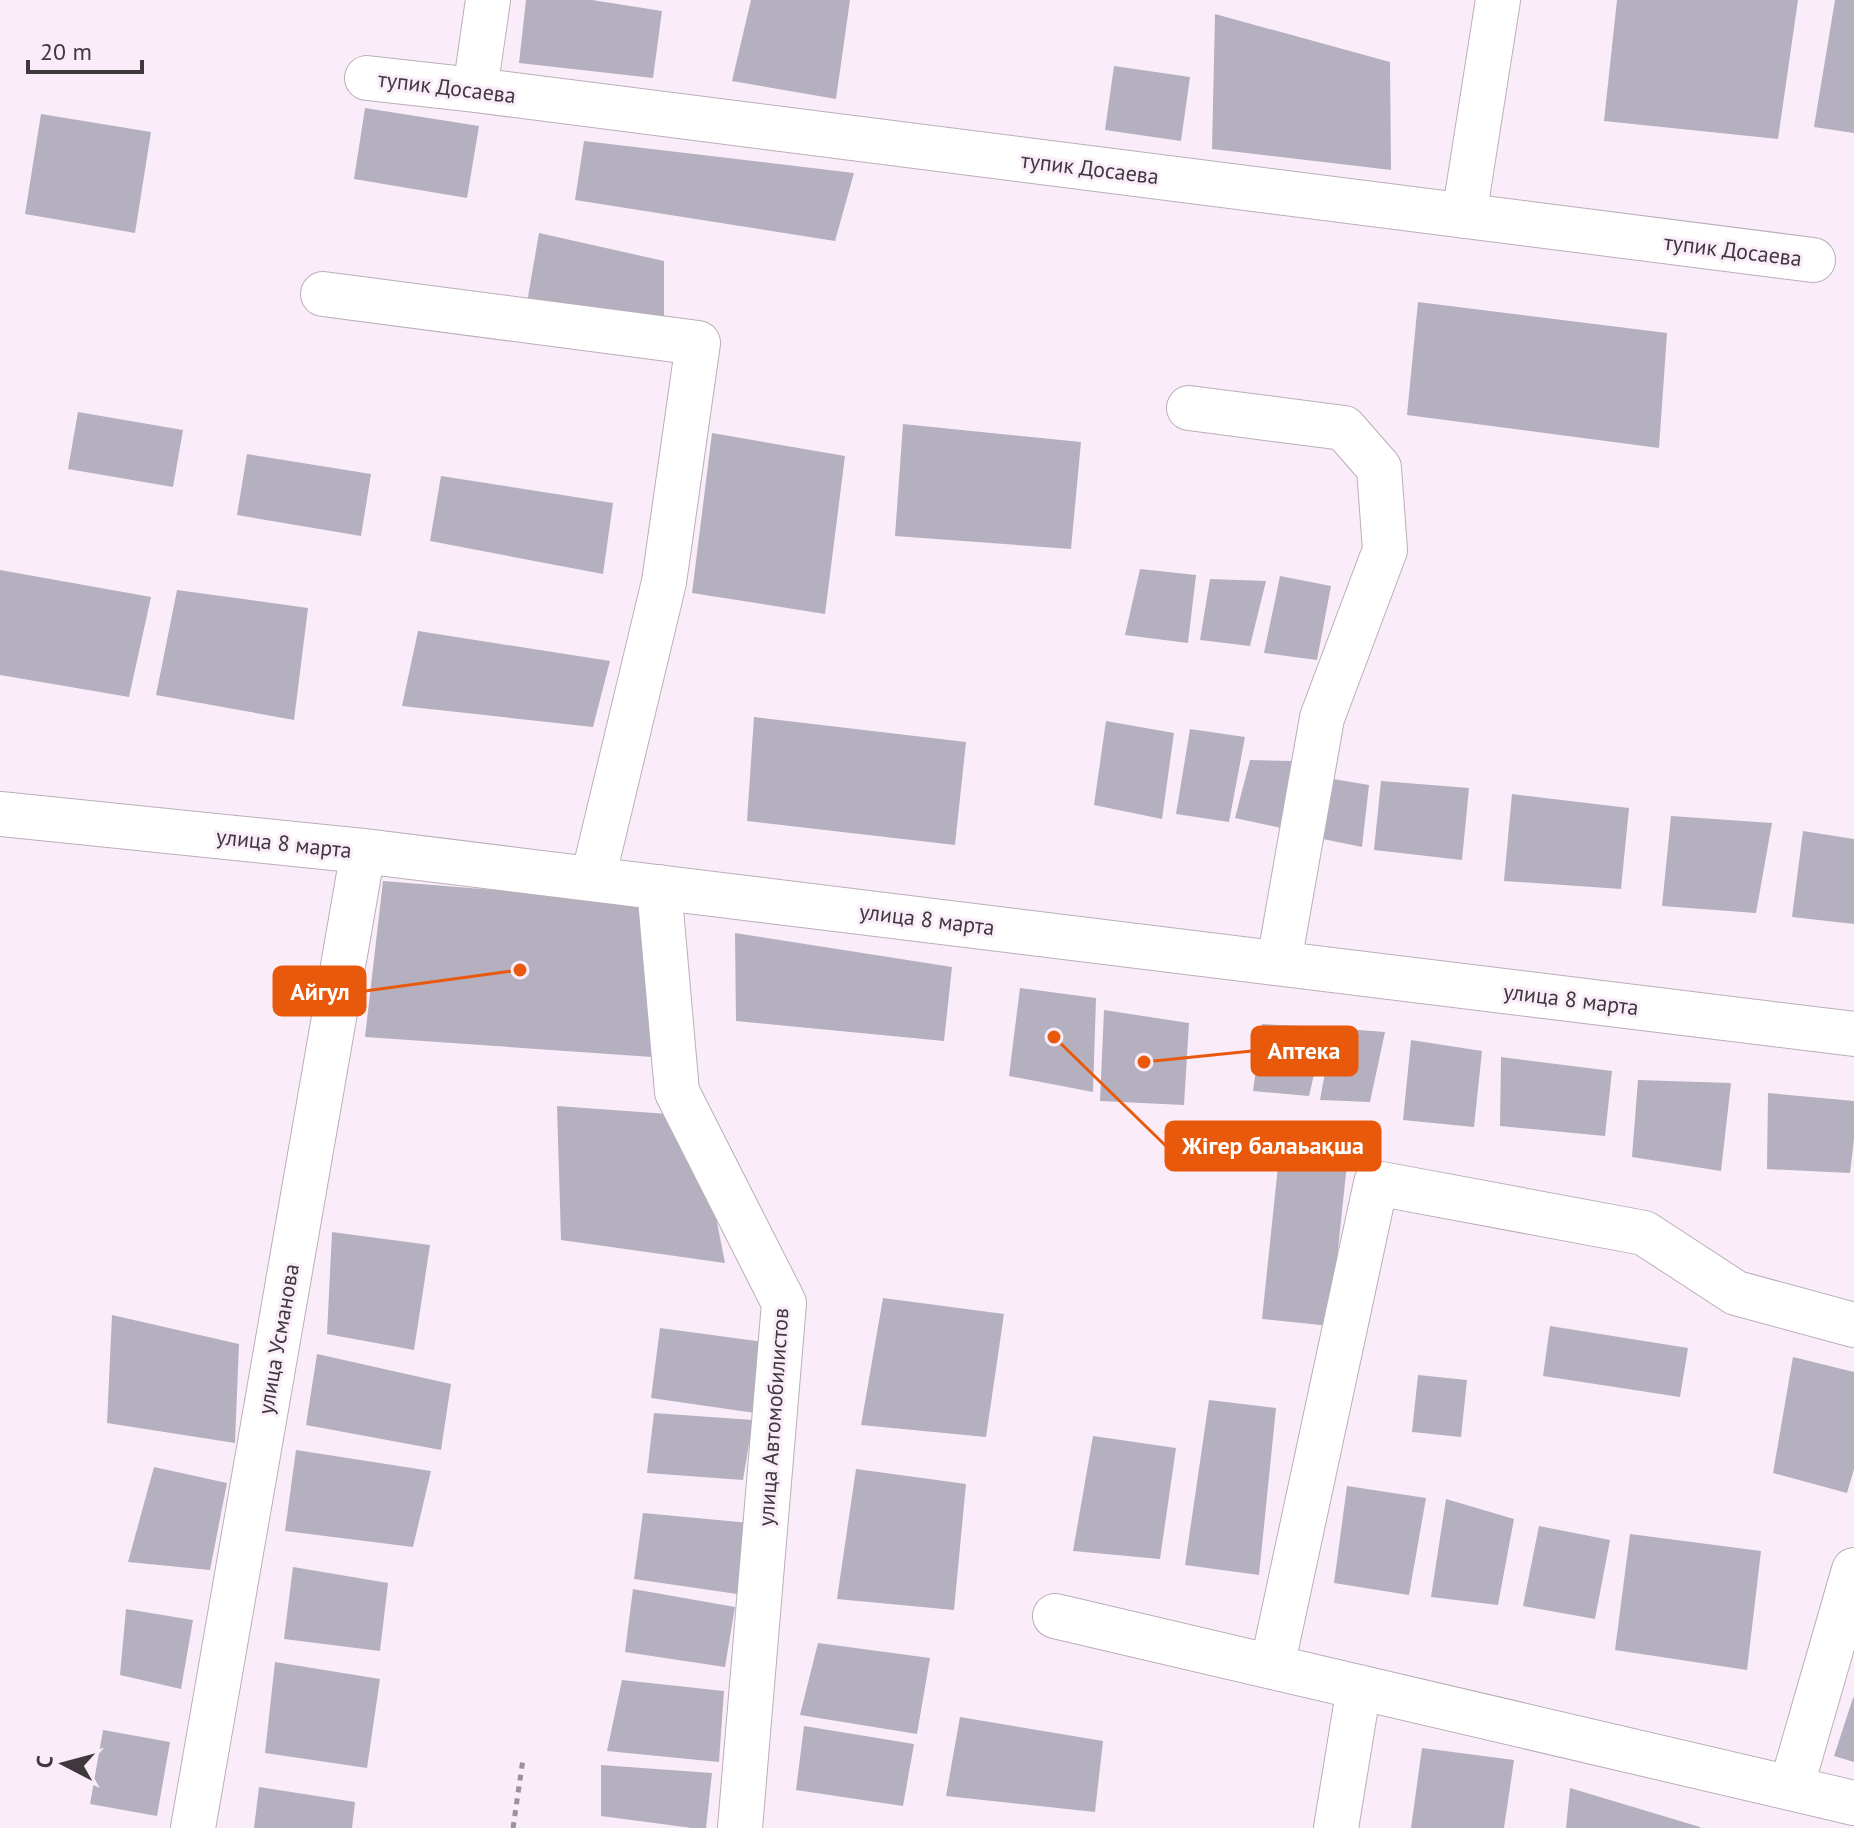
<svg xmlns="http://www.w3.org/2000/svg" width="1854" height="1828" font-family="'PT Sans',sans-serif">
	<rect width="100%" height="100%" fill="#faedf9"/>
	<path fill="#b5b0bf" d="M526,0H592L662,11L653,78L519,63Z
		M751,0H850L836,99L732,81Z
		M1617,0H1798L1778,139L1604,121Z
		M1835,0H1854V133L1814,127Z
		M1215,14L1390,62L1391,170L1212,149Z
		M1114,66L1190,77L1181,141L1105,130Z
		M365,108L479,126L467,198L354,179Z
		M41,114L151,132L135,233L25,214Z
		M584,141L854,173L835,241L575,200Z
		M539,233L664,261V327L525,314Z
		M1418,302L1667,333L1659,448L1407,415Z
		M78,412L183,430L173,487L68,469Z
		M903,424L1081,442L1071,549L895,536Z
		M712,433L845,456L825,614L692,593Z
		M247,454L371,474L361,536L237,515Z
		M441,476L613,503L603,574L430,541Z
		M1140,569L1196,575L1188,643L1125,635Z
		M0,570L151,597L129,697L0,675Z
		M1280,576L1331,586L1317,660L1264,653Z
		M1210,579L1266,581L1250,646L1200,640Z
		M177,590L308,608L294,720L156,695Z
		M418,631L610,661L593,727L402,706Z
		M754,717L966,742L955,845L747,821Z
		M1106,721L1174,733L1162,819L1094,805Z
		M1190,729L1245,737L1229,822L1176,814Z
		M1250,760L1292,761L1281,828L1235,818Z
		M1321,777L1369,785L1362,847L1313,837Z
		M1381,781L1469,788L1462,860L1374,850Z
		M1512,794L1629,808L1621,889L1504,881Z
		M1671,816L1772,823L1756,913L1662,906Z
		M1803,831L1854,839V924L1792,917Z
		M383,881L670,904L666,1058L365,1037Z
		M735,933L952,967L944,1041L736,1021Z
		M1020,988L1096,998L1093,1092L1009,1076Z
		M1104,1010L1189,1023L1184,1105L1100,1101Z
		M1262,1024L1325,1027L1309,1096L1253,1091Z
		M1333,1028L1385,1032L1370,1102L1320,1100Z
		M1411,1040L1482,1051L1474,1127L1403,1120Z
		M1501,1057L1612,1071L1605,1136L1500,1126Z
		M1638,1080L1731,1083L1721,1171L1632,1157Z
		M1768,1093L1854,1101V1139L1850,1173L1767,1169Z
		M557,1106L696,1116L725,1263L561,1240Z
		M1280,1147L1348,1154L1330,1326L1262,1319Z
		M332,1232L430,1245L414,1350L327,1334Z
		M883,1298L1004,1314L986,1437L861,1425Z
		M112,1315L239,1344L235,1443L107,1423Z
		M1550,1326L1688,1348L1680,1397L1543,1376Z
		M660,1328L771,1343L762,1414L651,1398Z
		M317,1354L451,1384L441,1450L306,1425Z
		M1793,1357L1854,1372V1469L1847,1493L1773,1473Z
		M1418,1375L1467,1380L1461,1437L1412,1432Z
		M1209,1400L1276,1408L1259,1575L1185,1565Z
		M654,1413L753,1420L743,1480L647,1473Z
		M1093,1436L1176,1448L1160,1559L1073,1551Z
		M296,1450L431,1471L413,1547L285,1531Z
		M154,1467L227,1483L210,1570L128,1562Z
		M856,1469L966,1484L954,1610L837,1599Z
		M1347,1486L1426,1498L1409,1595L1334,1583Z
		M1446,1499L1514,1519L1498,1605L1431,1597Z
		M643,1513L750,1523L744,1595L634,1579Z
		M1539,1526L1610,1540L1595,1619L1523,1606Z
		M1630,1534L1761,1551L1747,1670L1615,1650Z
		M293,1567L388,1583L380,1651L284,1639Z
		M633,1589L735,1607L725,1667L625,1652Z
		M126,1609L193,1620L181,1689L120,1675Z
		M818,1643L930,1658L917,1734L800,1715Z
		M275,1662L380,1679L367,1768L265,1753Z
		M622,1680L724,1691L719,1762L607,1751Z
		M1853,1698H1854V1762L1834,1756Z
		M960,1717L1103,1741L1095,1812L946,1796Z
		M804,1726L914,1744L903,1806L796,1790Z
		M103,1730L170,1742L157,1816L90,1804Z
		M1422,1748L1514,1760L1504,1828H1411Z
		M601,1765L712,1773L706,1828H692L601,1816Z
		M259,1787L355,1802L352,1828H254Z
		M1570,1788L1700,1827V1828H1566Z"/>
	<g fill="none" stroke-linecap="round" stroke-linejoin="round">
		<g stroke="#bbaeba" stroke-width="46">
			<path id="minor" d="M367,78L475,90L1813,260
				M475,90L488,0
				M1464,216L1498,0
				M323,294L698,343L664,582L593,878
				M1189,408L1344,428L1379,468L1385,550L1322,718L1279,962
				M0,814L363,851L1854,1034
				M659,887L677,1092L784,1303L740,1828
				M1055,1616L1854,1803
				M1272,1667L1376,1183L1644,1233L1736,1293L1854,1325
				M1791,1788L1854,1570
				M193,1828L363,851
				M1336,1828L1359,1687"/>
		</g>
		<path stroke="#9c929b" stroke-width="5" stroke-dasharray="6 6" stroke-linecap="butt" d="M513,1828L523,1759"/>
		<use href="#minor" stroke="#fff" stroke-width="44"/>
	</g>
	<g text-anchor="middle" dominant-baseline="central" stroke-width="6" stroke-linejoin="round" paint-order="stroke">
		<g font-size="22" fill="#3f393e" stroke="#faedf9">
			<text transform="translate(447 87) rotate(7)">тупик Досаева</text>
			<text transform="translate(1090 168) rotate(7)">тупик Досаева</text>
			<text transform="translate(1733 250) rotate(7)">тупик Досаева</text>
			<text transform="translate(284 843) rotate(6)">улица 8 марта</text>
			<text transform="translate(927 919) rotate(7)">улица 8 марта</text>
			<text transform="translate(1571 999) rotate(7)">улица 8 марта</text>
			<text transform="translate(278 1339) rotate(-80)">улица Усманова</text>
			<text transform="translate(773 1417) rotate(-86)">улица Автомобилистов</text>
		</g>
	</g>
	<path fill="none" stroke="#e8590c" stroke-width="3" d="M520 970L365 991M1144 1062L1252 1051M1054 1037L1166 1146"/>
	<g fill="#e8590c" stroke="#faedf9" stroke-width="3">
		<circle cx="520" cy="970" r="8"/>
		<circle cx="1144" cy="1062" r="8"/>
		<circle cx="1054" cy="1037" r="8"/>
	</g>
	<g fill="#e8590c" stroke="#e8590c" stroke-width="3">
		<rect x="274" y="967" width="91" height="48" rx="8"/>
		<rect x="1252" y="1027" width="105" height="48" rx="8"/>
		<rect x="1166" y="1122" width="214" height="48" rx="8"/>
	</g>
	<g font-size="24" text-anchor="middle" font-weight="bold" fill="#fff">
		<text x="320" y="1000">Айгул</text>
		<text x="1304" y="1059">Аптека</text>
		<text x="1273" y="1154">Жігер балаьақша</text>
	</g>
	<g transform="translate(64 1764) rotate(276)" stroke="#faedf9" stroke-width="6" paint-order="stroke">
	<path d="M0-6L14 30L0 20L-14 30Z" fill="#3f393e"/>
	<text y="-12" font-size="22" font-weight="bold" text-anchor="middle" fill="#3f393e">С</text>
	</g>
	<path d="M28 60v12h114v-12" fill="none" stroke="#3f393e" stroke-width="4"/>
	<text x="40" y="60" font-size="24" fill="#3f393e" stroke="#faedf9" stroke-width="6" paint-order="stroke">20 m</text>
</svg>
